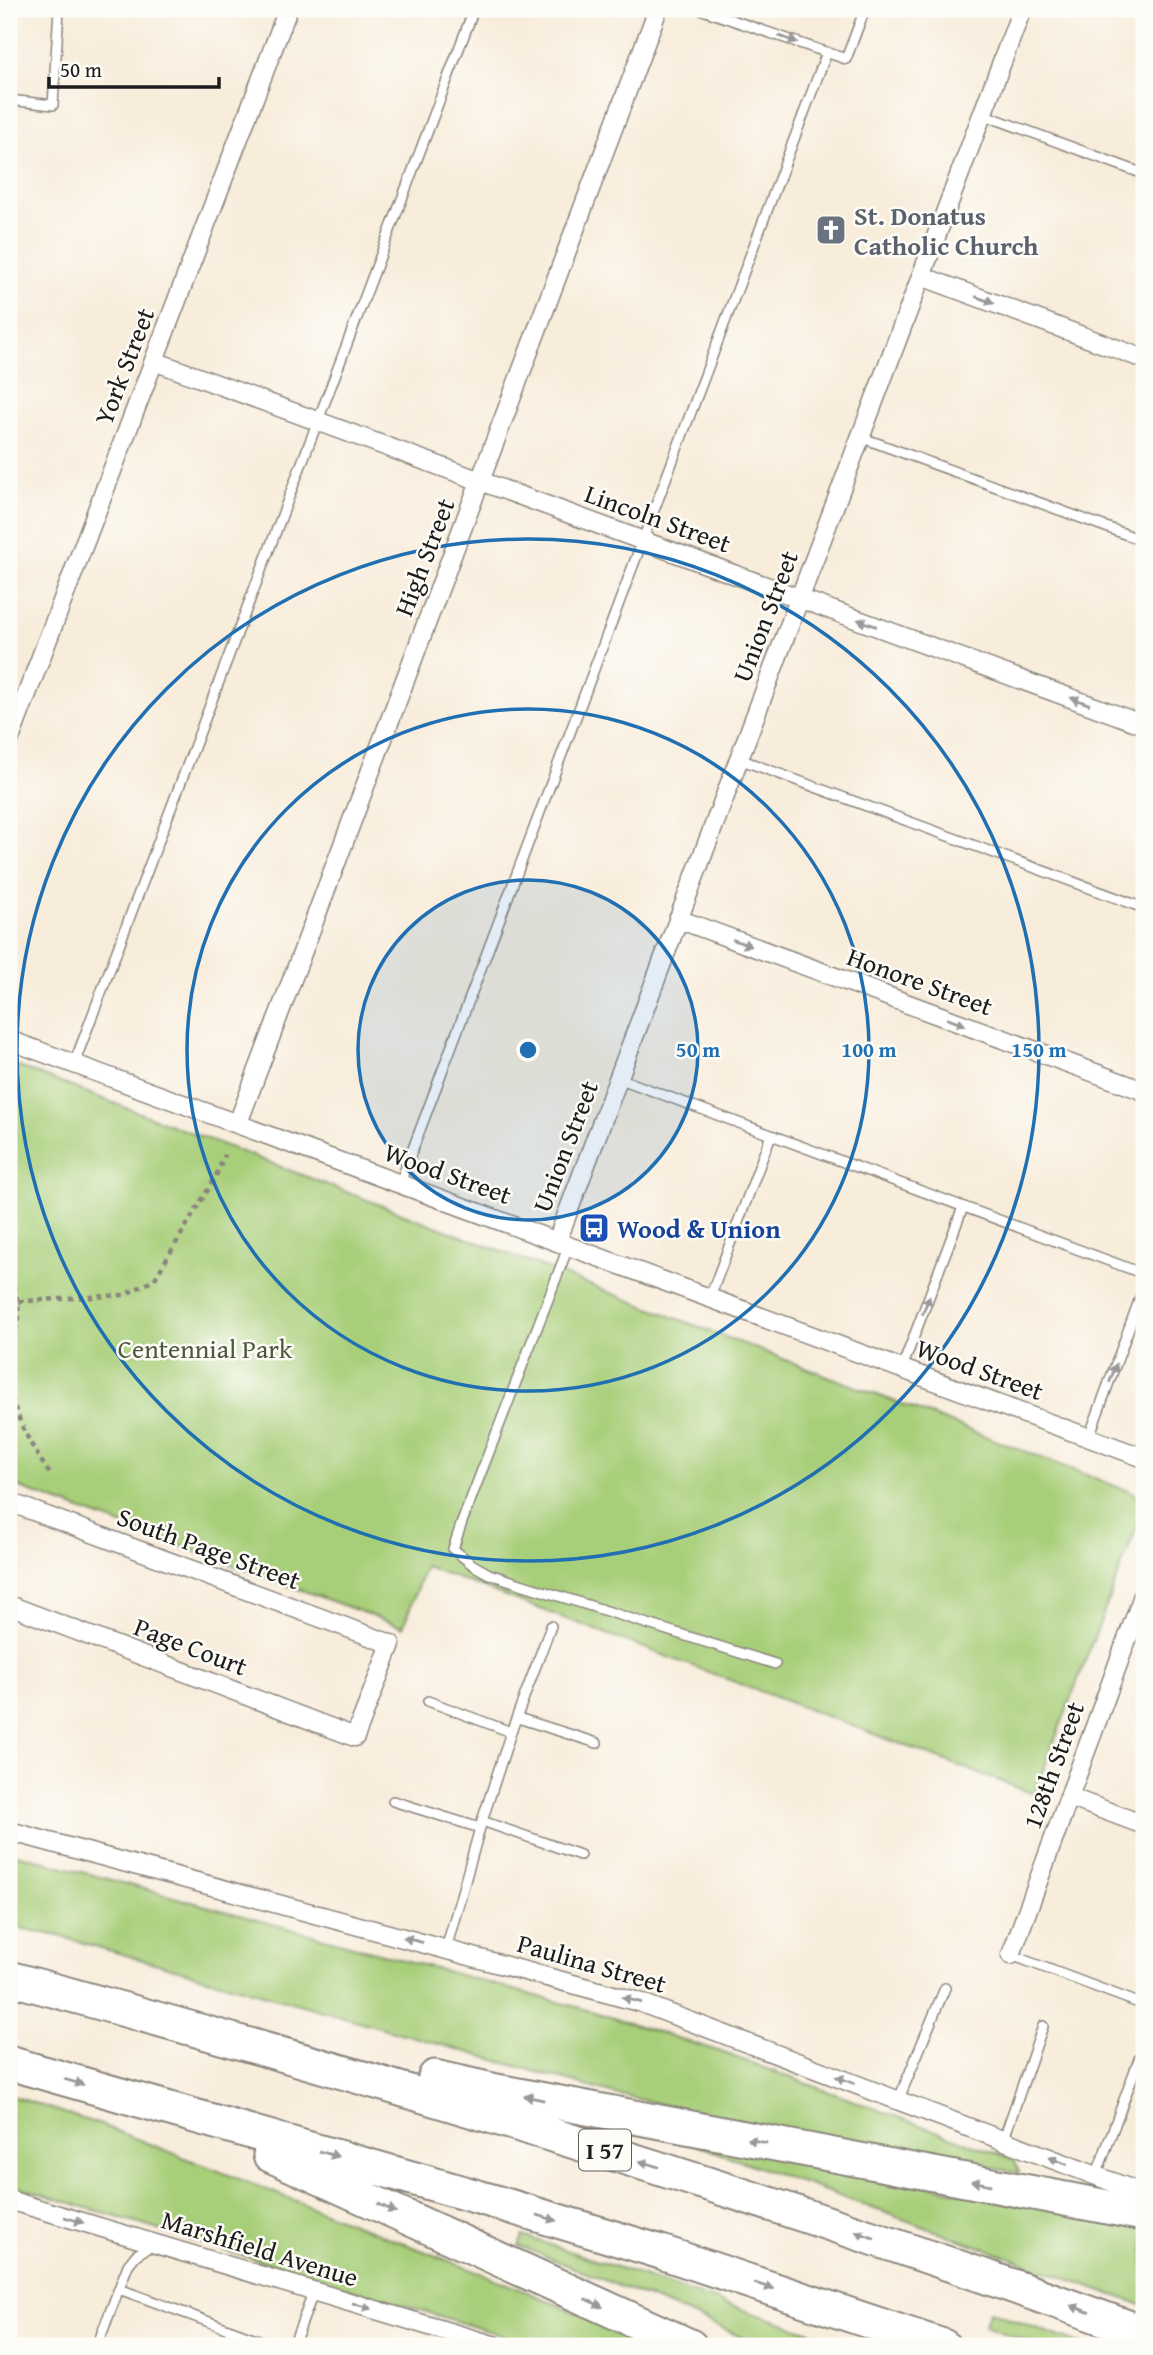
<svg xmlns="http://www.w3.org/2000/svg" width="1153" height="2355" font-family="'Gentium Book Plus',serif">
	<rect width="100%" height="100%" fill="#fdfcf7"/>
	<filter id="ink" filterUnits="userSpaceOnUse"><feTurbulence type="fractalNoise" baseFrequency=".0143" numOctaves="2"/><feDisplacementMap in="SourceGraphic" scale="14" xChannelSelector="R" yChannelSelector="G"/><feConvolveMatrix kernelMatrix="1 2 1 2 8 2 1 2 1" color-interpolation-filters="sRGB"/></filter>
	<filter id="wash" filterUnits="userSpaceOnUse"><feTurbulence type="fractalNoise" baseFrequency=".00686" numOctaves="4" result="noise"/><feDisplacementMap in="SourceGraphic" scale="28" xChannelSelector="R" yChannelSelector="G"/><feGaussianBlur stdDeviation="1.57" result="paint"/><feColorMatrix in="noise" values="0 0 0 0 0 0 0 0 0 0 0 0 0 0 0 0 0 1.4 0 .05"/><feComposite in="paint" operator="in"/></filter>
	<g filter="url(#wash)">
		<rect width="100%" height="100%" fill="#f8ecda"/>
		<path fill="#a7ce78" stroke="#62754a" stroke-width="2" d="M9,1063L1144,1497V1508L1034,1794L425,1566L403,1627L9,1484Z
			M9,1852L591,2011L721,2052L1015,2160L1019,2173L728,2119L611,2093L59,1936L9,1926Z
			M9,2095L101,2125L508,2284L656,2346H537L9,2184Z
			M664,2133L1144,2228V2306Z
			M523,2236L852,2346H760L711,2323L519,2246Z
			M990,2311L1085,2346H1040L984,2326Z"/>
	</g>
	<g filter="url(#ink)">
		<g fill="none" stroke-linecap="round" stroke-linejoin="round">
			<g stroke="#8a847b" stroke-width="12">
				<path id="service" d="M700,9L846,59L865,9
					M9,100L53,105L59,9
					M982,114L1144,174
					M860,437L1144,541
					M739,759L1144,908
					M74,1064L474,9
					M618,1078L1144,1274
					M400,1183L827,52
					M569,1245L462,1522L453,1549L473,1565L489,1574L775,1664
					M710,1297L771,1135
					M902,1368L963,1207
					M1089,1437L1144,1287
					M428,1701L511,1732
					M518,1718L597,1743
					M393,1801L480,1828
					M482,1821L580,1855
					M446,1949L482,1821L511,1732L551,1626
					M1011,1955L1144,2005
					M898,2101L945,1988
					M1003,2141L1043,2026
					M1096,2176L1139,2059
					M119,2289L275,2346
					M97,2346L128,2265L136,2255L154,2244
					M293,2346L314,2291"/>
			</g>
			<g stroke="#8a847b" stroke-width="21">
				<path id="minor" d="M921,276L1144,359
					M154,361L1144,725
					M9,741L288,9
					M678,919L1144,1091
					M9,1040L1144,1458
					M238,1123L658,9
					M557,1241L1022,9
					M9,1502L391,1644L355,1737L9,1605
					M1069,1797L1144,1825
					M9,1831L639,2002L1144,2194
					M1011,1955L1144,1593
					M9,2200L496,2346"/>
			</g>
			<g stroke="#8a847b" stroke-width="37">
				<path id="motorway" d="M9,1978C392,2082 771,2197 1144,2333
					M9,2063L492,2201L661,2252L943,2346
					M435,2077L497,2091L1144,2214
					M270,2155L690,2346"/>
			</g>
			<path stroke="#8a847b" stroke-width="4.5" stroke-dasharray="5 5" stroke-linecap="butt" d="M9,1267L18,1302L19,1318L9,1352
				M9,1302L124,1295L154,1280L215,1178L225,1155
				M9,1388C18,1422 30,1445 50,1474"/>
			<use href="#service" stroke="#fff" stroke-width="9"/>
			<use href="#minor" stroke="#fff" stroke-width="18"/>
			<use href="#motorway" stroke="#fff" stroke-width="33"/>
		</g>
		<defs><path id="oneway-solid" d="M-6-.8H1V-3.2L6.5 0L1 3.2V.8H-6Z" transform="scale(1.75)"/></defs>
		<g fill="#999">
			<use href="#oneway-solid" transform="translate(788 39) rotate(19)"/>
			<use href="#oneway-solid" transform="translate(985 300) rotate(20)"/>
			<use href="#oneway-solid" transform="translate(867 623) rotate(-160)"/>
			<use href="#oneway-solid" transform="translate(1080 701) rotate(-160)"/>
			<use href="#oneway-solid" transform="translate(742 943) rotate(20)"/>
			<use href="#oneway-solid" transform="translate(956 1022) rotate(20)"/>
			<use href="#oneway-solid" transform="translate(926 1305) rotate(-69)"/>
			<use href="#oneway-solid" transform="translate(1113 1373) rotate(-70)"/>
			<use href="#oneway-solid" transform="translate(413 1940) rotate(-165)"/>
			<use href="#oneway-solid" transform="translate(632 2000) rotate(-164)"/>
			<use href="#oneway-solid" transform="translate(845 2080) rotate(-159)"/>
			<use href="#oneway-solid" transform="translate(74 2082) rotate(16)"/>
			<use href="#oneway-solid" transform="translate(534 2098) rotate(-169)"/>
			<use href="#oneway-solid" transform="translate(757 2141) rotate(-169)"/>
			<use href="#oneway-solid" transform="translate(329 2154) rotate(16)"/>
			<use href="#oneway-solid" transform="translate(1058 2161) rotate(-159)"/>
			<use href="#oneway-solid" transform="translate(649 2164) rotate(-163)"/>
			<use href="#oneway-solid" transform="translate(981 2183) rotate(-169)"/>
			<use href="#oneway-solid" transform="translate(387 2208) rotate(25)"/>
			<use href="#oneway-solid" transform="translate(547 2218) rotate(17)"/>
			<use href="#oneway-solid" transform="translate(74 2220) rotate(17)"/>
			<use href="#oneway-solid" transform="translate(865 2235) rotate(-161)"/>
			<use href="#oneway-solid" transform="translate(764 2286) rotate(18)"/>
			<use href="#oneway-solid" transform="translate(594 2303) rotate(25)"/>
			<use href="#oneway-solid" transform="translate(362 2306) rotate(17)"/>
			<use href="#oneway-solid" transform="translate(1080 2309) rotate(-160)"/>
		</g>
	</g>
	<circle cx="528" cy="1050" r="170" fill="#1f6fb2" fill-opacity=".12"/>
	<g fill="none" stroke="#1f6fb2" stroke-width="3.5">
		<circle cx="528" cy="1050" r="170"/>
		<circle cx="528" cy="1050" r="341"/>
		<circle cx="528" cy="1050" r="511"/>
	</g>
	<defs>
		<g id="church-square" transform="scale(1.575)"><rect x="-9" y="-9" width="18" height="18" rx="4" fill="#6b7280" stroke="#fdfcf7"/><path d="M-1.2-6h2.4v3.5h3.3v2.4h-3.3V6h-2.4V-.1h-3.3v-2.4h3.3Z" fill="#fff"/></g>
		<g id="bus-square" transform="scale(1.575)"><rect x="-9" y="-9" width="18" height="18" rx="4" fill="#1a4fb4" stroke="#fdfcf7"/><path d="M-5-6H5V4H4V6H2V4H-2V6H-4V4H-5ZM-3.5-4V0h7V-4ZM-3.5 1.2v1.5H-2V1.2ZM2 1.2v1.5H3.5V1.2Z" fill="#fff"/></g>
	</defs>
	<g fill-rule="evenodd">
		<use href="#church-square" x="831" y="230"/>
		<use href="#bus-square" x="594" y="1228"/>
	</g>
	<g text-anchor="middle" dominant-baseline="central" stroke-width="5" stroke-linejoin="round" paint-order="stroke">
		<rect fill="#fdfcf7" stroke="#605f5e" stroke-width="2" x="579" y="2129.5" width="52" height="41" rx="5"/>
		<g font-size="24" font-weight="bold" fill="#1c1c1c">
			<text x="605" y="2150">I 57</text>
		</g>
		<g font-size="26" font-weight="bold" fill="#5b616d" stroke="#fdfcf7" text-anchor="start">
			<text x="854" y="215">St. Donatus<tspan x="854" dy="30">Catholic Church</tspan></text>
		</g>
		<g font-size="26" fill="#1c1c1c" stroke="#fdfcf7">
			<text transform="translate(124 366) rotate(-69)">York Street</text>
			<text transform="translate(658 518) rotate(20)">Lincoln Street</text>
			<text transform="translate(424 557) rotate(-69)">High Street</text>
			<text transform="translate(765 616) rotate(-69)">Union Street</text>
			<text transform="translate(920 981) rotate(20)">Honore Street</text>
			<text transform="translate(565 1146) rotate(-69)">Union Street</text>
			<text transform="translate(448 1173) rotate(20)">Wood Street</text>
			<text transform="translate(980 1369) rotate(20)">Wood Street</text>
			<text transform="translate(209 1548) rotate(20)">South Page Street</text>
			<text transform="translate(191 1646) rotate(21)">Page Court</text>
			<text transform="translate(1053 1765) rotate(-70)">128th Street</text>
			<text transform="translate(592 1963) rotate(16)">Paulina Street</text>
			<text transform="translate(260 2248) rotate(17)">Marshfield Avenue</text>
		</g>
		<g font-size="26" font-weight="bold" fill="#164399" stroke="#fdfcf7" text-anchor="start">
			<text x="617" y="1228">Wood &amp; Union</text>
		</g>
		<g font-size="26" fill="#4d5a3c" stroke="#fdfcf7">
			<text x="205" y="1348">Centennial Park</text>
		</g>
	</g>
	<circle cx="528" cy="1050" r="10" fill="#1f6fb2" stroke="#fdfcf7" stroke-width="3.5"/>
	<g font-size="21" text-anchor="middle" font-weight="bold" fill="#1f6fb2" stroke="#fdfcf7" stroke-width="5" stroke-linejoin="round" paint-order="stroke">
		<text x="698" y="1057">50 m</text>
		<text x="869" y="1057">100 m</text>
		<text x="1039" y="1057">150 m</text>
	</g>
	<rect width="1153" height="2355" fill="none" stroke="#fdfcf7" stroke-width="35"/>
	<path d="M49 77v10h170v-10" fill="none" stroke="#1c1c1c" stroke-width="3.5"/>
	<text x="60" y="77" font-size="21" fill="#1c1c1c" stroke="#fdfcf7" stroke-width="5" paint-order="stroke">50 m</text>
</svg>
